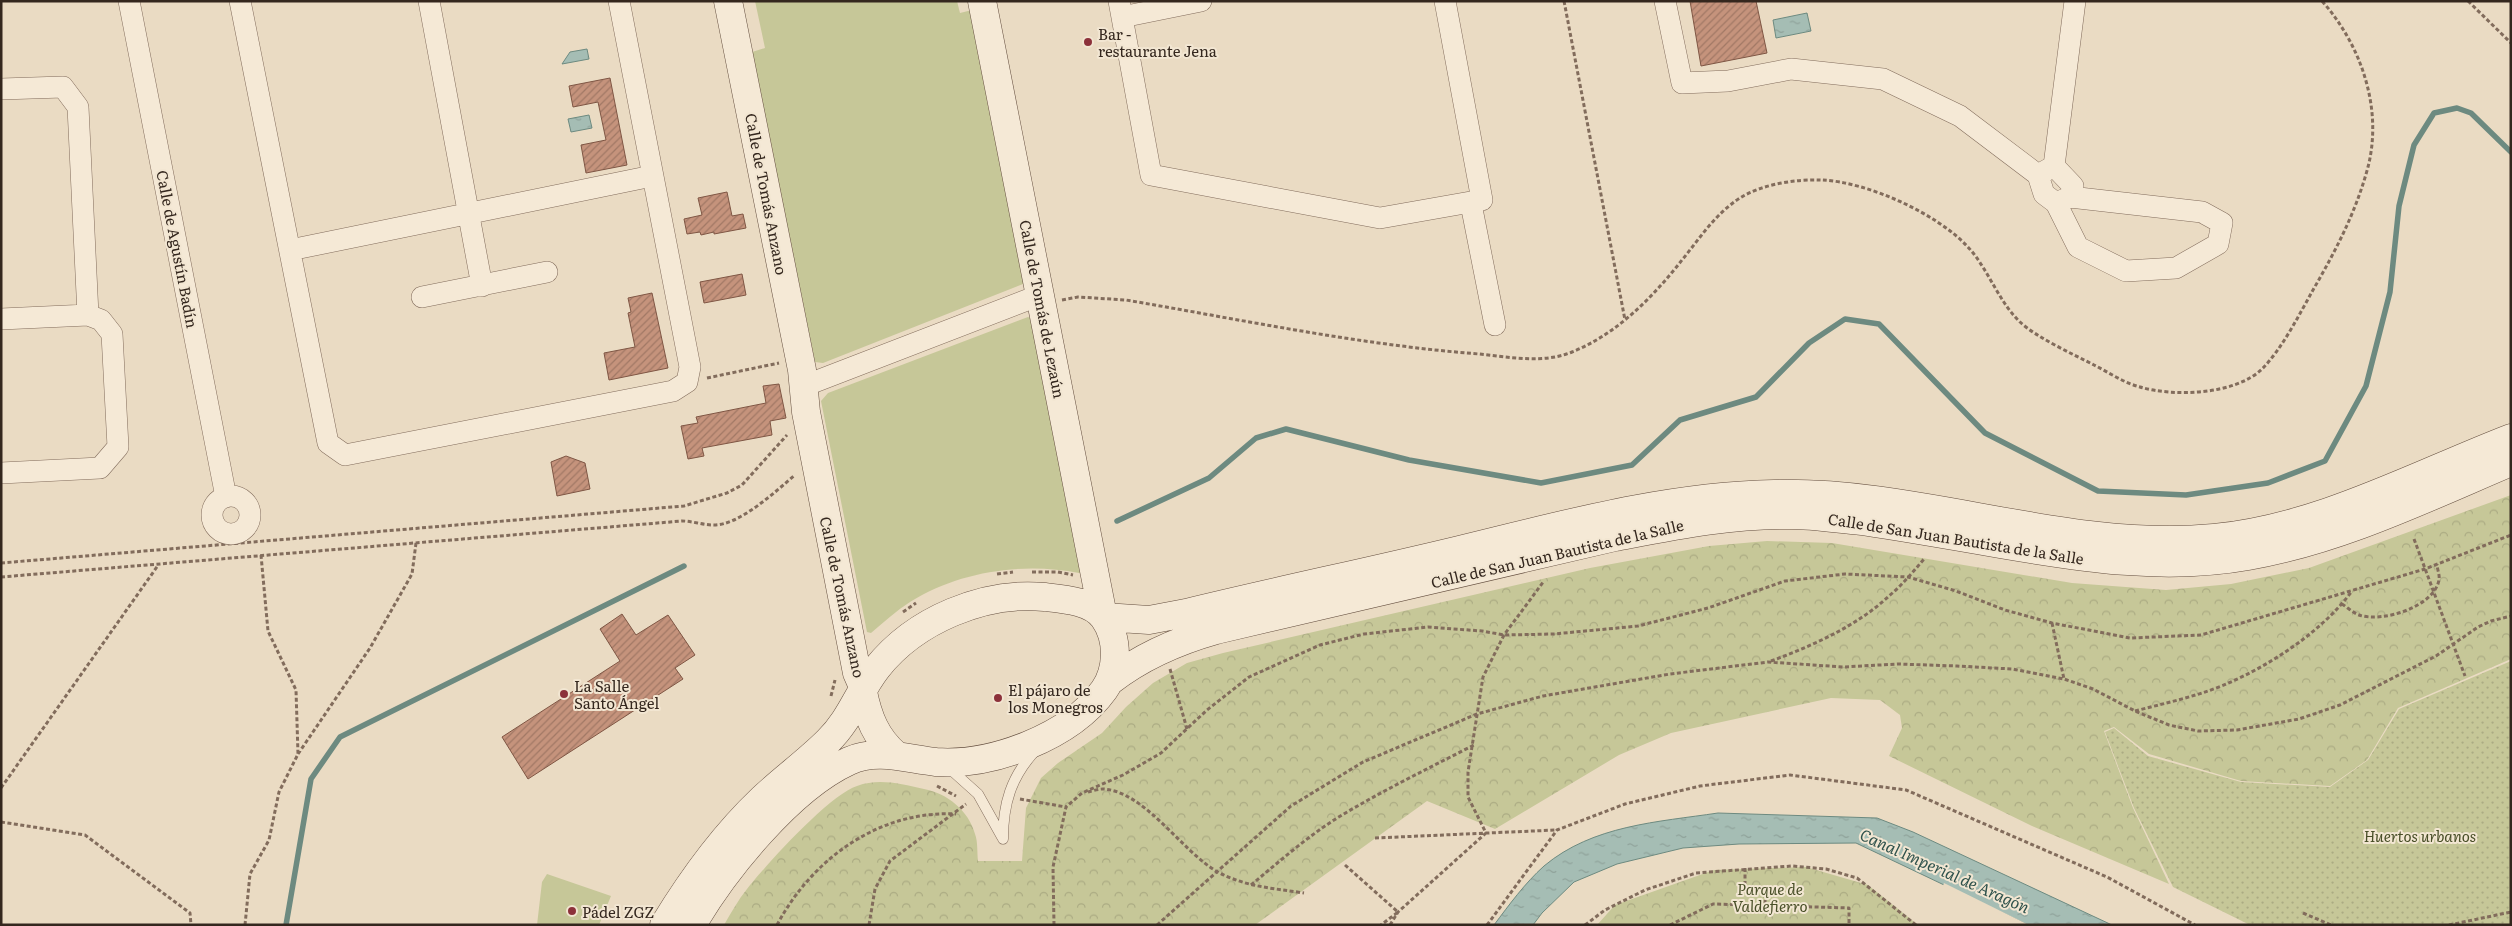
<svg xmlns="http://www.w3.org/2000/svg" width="2512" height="926" font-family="Literata,serif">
	<defs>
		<pattern id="forest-crowns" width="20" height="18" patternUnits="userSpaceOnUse" patternTransform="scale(1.25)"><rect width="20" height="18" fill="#c6c798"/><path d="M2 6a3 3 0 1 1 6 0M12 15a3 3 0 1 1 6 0" fill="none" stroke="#abab83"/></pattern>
		<pattern id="garden-dots" width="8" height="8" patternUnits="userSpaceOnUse" patternTransform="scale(1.25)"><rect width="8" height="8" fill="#c6c798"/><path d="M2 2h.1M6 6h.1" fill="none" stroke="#abab83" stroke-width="1.8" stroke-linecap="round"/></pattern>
		<pattern id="water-ripples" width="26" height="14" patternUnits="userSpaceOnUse" patternTransform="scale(1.25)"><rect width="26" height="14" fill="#a5bdb4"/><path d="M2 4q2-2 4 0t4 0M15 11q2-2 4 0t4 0" fill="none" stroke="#8fa29a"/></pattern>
		<pattern id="building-hatch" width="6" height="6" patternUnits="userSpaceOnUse" patternTransform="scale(1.25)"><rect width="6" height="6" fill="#c5937c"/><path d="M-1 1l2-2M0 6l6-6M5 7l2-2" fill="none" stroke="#a17865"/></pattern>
	</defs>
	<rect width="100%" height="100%" fill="#eadbc3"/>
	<path fill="#c6c798" d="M755,1H957L960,13L972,10L1025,280L1023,284L823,363L815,362L752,52L765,48Z
		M1028,317L1032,319L1083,571L1079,573C1024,562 959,571 910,602C896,611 884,622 871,633L867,632L821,401L828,393Z
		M547,874L611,896L599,925H537L542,882Z"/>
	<path fill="url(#forest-crowns)" d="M2511,495V659L2398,708L2367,760L2330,786L2241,781L2149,754L2114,727L2104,731L2133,808L2169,884L2032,826L1889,756L1902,728L1900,715L1880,700L1831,698L1671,733L1619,755L1495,829L1427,801L1255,925H724C731,913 738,900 747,889C766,865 829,795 857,786C879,778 901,784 924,789C947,793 969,811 975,834C978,842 977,852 978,861H1022L1026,808L1041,778L1058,763L1102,733L1126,707L1153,683L1187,663L1223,653L1590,568L1709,546L1767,541L1832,543L2072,583L2166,590L2231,584L2309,568Z
		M1806,867L1868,885L1918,925H1597L1615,905L1714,870Z"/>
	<path fill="url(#garden-dots)" d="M2511,661V925H2250L2173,887L2134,808L2105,732L2114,728L2148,756L2241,782L2330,787L2368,760L2399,709Z"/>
	<path fill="url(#water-ripples)" stroke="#6d8a80" d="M1807,13L1811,31L1776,38L1773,20Z
		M587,49L589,59L562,64L570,52Z
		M589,115L592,128L571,132L568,119Z
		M1718,813L1877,818L1913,832L2112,925H2028L1856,843L1739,844L1683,848L1617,864L1574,882L1542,913L1533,925H1494C1509,905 1525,883 1544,866C1593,825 1658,822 1718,813Z"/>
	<path fill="#eadbc3" d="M1944,883L2029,925H2023L1943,886Z"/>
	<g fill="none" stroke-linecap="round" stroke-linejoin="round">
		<path stroke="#6d8a80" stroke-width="5.5" d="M1117,521L1209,478L1256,438L1286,429L1409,460L1541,483L1632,465L1680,420L1756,397L1809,343L1845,319L1879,324L1985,433L2098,491L2186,495L2268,483L2325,461L2366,386L2390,292L2399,206L2414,145L2434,113L2457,108L2471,113L2511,152
			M286,925L311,779L340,737L684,566"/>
	</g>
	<path fill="url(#building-hatch)" stroke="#7f5644" d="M1690,1H1756L1767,53L1701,66Z
		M610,78L627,165L586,173L581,145L606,140L598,102L573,107L569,86Z
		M727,192L732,216L743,214L746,228L714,234V232L701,235L700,232L687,234L684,219L702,215L698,198Z
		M742,274L746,295L704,303L700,282Z
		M652,293L668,368L609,380L604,353L635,347L628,313L631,312L628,298Z
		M779,384L786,418L770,421L772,435L702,448L704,456L688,459L681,426L698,423L696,417L766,403L763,386Z
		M566,456L585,463L590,489L557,496L551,462Z
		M622,614L636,635L668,615L695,655L675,668L683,679L528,779L502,737L620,661L600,629Z"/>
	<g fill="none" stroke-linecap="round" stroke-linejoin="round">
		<g stroke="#826c5c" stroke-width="11">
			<path id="lane" d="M949,768L978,794L1002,837
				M1003,839C1003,804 1011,777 1035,751"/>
		</g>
		<g stroke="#826c5c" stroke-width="22">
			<path id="street" d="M129,1L226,497
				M240,1L328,443L345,455L673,391L687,382L690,367L619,1
				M429,1L482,286
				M1119,1L1151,175L1380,218L1482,200L1445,1
				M1665,1L1682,83L1728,81L1791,69L1883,79L1960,116L2038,175L2044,194L2056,203L2070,197L2073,186L2054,166L2038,175
				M1122,17L1201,1
				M1,89L63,87L78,107L88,315L1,319
				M2054,166L2075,1
				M2056,203L2078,247L2126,271L2176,268L2218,244L2222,223L2202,212L2070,197
				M1471,204L1495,325
				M290,250L652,176
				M422,297L547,272
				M804,386L1040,295
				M1,473L100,468L118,447L112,334L101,320L88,315
				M212 515a19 19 0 1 1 38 0a19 19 0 1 1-38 0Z"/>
		</g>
		<g stroke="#644e3f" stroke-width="29">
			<path id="secondary" d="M728,1L802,370L806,412L857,673L864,689
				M982,1L1103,616
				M1104,617L1149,620L1186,613C1276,591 1368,572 1459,550C1562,525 1666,496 1774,494C1921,490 2066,552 2214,538C2319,528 2415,475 2511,438
				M1110,681C1142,656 1177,641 1216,630L1615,537C1673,526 1731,514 1790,515C1814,515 1838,519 1862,521C1908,528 1954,536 2000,544C2082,558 2165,571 2248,556C2340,540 2426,498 2511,462
				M863,692C868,717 876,738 896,755
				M664,925C692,879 723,836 762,799C783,779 807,762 828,741C850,720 859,691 877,668C915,620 984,591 1045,597C1064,599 1092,601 1104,618C1119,639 1118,670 1104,690C1070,737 992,766 936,762C907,759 877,748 849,761C790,788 724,870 692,925"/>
		</g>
		<path stroke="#826c5c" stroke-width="3" stroke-dasharray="4 2.5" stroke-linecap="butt" d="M1564,1L1625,320
			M2468,1L2511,43
			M1062,300L1078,297L1126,300C1243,320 1361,345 1479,354C1510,357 1543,364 1572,352C1617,334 1653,297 1682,260C1700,238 1715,214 1740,198C1762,184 1796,179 1822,180C1867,182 1936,213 1967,246C1988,268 1998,301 2020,322C2037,338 2073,354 2094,365C2108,372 2124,383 2140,387C2174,397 2235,395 2262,369C2282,349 2299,315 2313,290C2336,250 2356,212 2368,167C2383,108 2361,45 2322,1
			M707,378L779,363
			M233,534L235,543
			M2414,539L2465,676
			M1,563L684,506L727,493L742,485L787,435
			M1032,572H1058L1073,575
			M997,574L1013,572
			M1,577L682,521C692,521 703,525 713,525C739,526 776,491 795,475
			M2342,604C2347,607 2353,613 2359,615C2382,623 2434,607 2439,580C2440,575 2437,569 2437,564
			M903,612L916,603
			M2052,623L2064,679
			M1771,661C1812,646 1857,626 1889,596C1902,585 1913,572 1924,559
			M1170,669L1187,729
			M831,696L835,680
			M2135,711C2158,705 2180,700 2202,693C2255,676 2319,636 2352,591
			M298,754L370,648L412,574L416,543
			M937,786L956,796
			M1,788L159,564
			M1088,792C1092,791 1098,789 1103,789C1144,791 1181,850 1216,871C1245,887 1272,888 1304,893
			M1020,799L1066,807
			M1,822L85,835L190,913L191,925
			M1375,838L1556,830
			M1345,865L1398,912L1381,925
			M1745,868V888H1765V905
			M1251,885C1280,861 1309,835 1342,815C1384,790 1429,768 1474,745
			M2303,913L2331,925
			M245,925L250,874L269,840L279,792L298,754L296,690L268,631L261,555
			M777,925C812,859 879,810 956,814
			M869,925L875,889L890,861L966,804
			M1054,925L1053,867L1066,807L1082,793L1123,775L1161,753L1207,710L1249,677L1320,645L1364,634L1428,627L1482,631L1504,635L1554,634L1638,626L1708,608L1785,581L1845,574L1908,577L1956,591L2005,610L2052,623L2130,638L2201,635L2425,569L2511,535
			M1157,925L1291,806L1363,762L1477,714L1543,696L1670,674L1768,662L1843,667L1898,664L1957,666L2012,669L2064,679L2093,689L2135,711L2169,725L2198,731L2237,730L2299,719L2340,705L2436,656L2478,627L2491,621L2511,616
			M1390,925L1398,912L1486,833L1468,797V772L1483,677L1504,635L1544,581
			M1487,925L1557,830L1625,804L1700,786L1790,775L1906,790L2107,877L2195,925
			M1585,925L1605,910L1645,890L1696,873L1792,866L1826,869L1857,878L1916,925
			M1670,925L1713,904L1849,908V925
			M2449,925L2511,912"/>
		<use href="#lane" stroke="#f5e9d6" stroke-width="10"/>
		<use href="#street" stroke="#f5e9d6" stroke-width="21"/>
		<use href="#secondary" stroke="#f5e9d6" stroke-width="28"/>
	</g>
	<g fill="#8c313a" stroke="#f2e6d2" stroke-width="2">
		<circle cx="1088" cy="42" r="5"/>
		<circle cx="564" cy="694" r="5"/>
		<circle cx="998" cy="698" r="5"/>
		<circle cx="572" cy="911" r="5"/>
	</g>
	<g text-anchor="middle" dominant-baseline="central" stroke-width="4" stroke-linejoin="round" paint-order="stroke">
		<g font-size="15" fill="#34271e" stroke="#f2e6d2" text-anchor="start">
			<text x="1098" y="33">Bar -<tspan x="1098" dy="17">restaurante Jena</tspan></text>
			<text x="574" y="685">La Salle<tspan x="574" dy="17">Santo Ángel</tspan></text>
			<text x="1008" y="689">El pájaro de<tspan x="1008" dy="17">los Monegros</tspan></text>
			<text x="582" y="911">Pádel ZGZ</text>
		</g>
		<g font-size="15" fill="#34271e" stroke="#f2e6d2">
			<text transform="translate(767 194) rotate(79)">Calle de Tomás Anzano</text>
			<text transform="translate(178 249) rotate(79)">Calle de Agustín Badín</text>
			<text transform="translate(1043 309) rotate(79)">Calle de Tomás de Lezaún</text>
			<text transform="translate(1956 538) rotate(9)">Calle de San Juan Bautista de la Salle</text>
			<text transform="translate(1557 553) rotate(-13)">Calle de San Juan Bautista de la Salle</text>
			<text transform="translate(843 597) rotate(78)">Calle de Tomás Anzano</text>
		</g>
		<g font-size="15" font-style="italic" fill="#484e27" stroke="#f2e6d2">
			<text x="2420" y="835">Huertos urbanos</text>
			<text x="1770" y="888">Parque de<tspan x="1770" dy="17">Valdefierro</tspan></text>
		</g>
		<g font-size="16" font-style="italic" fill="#2f524c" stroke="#f2e6d2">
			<text transform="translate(1945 870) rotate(24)">Canal Imperial de Aragón</text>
		</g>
	</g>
	<rect width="2512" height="926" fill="none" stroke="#34271e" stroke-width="5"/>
</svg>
